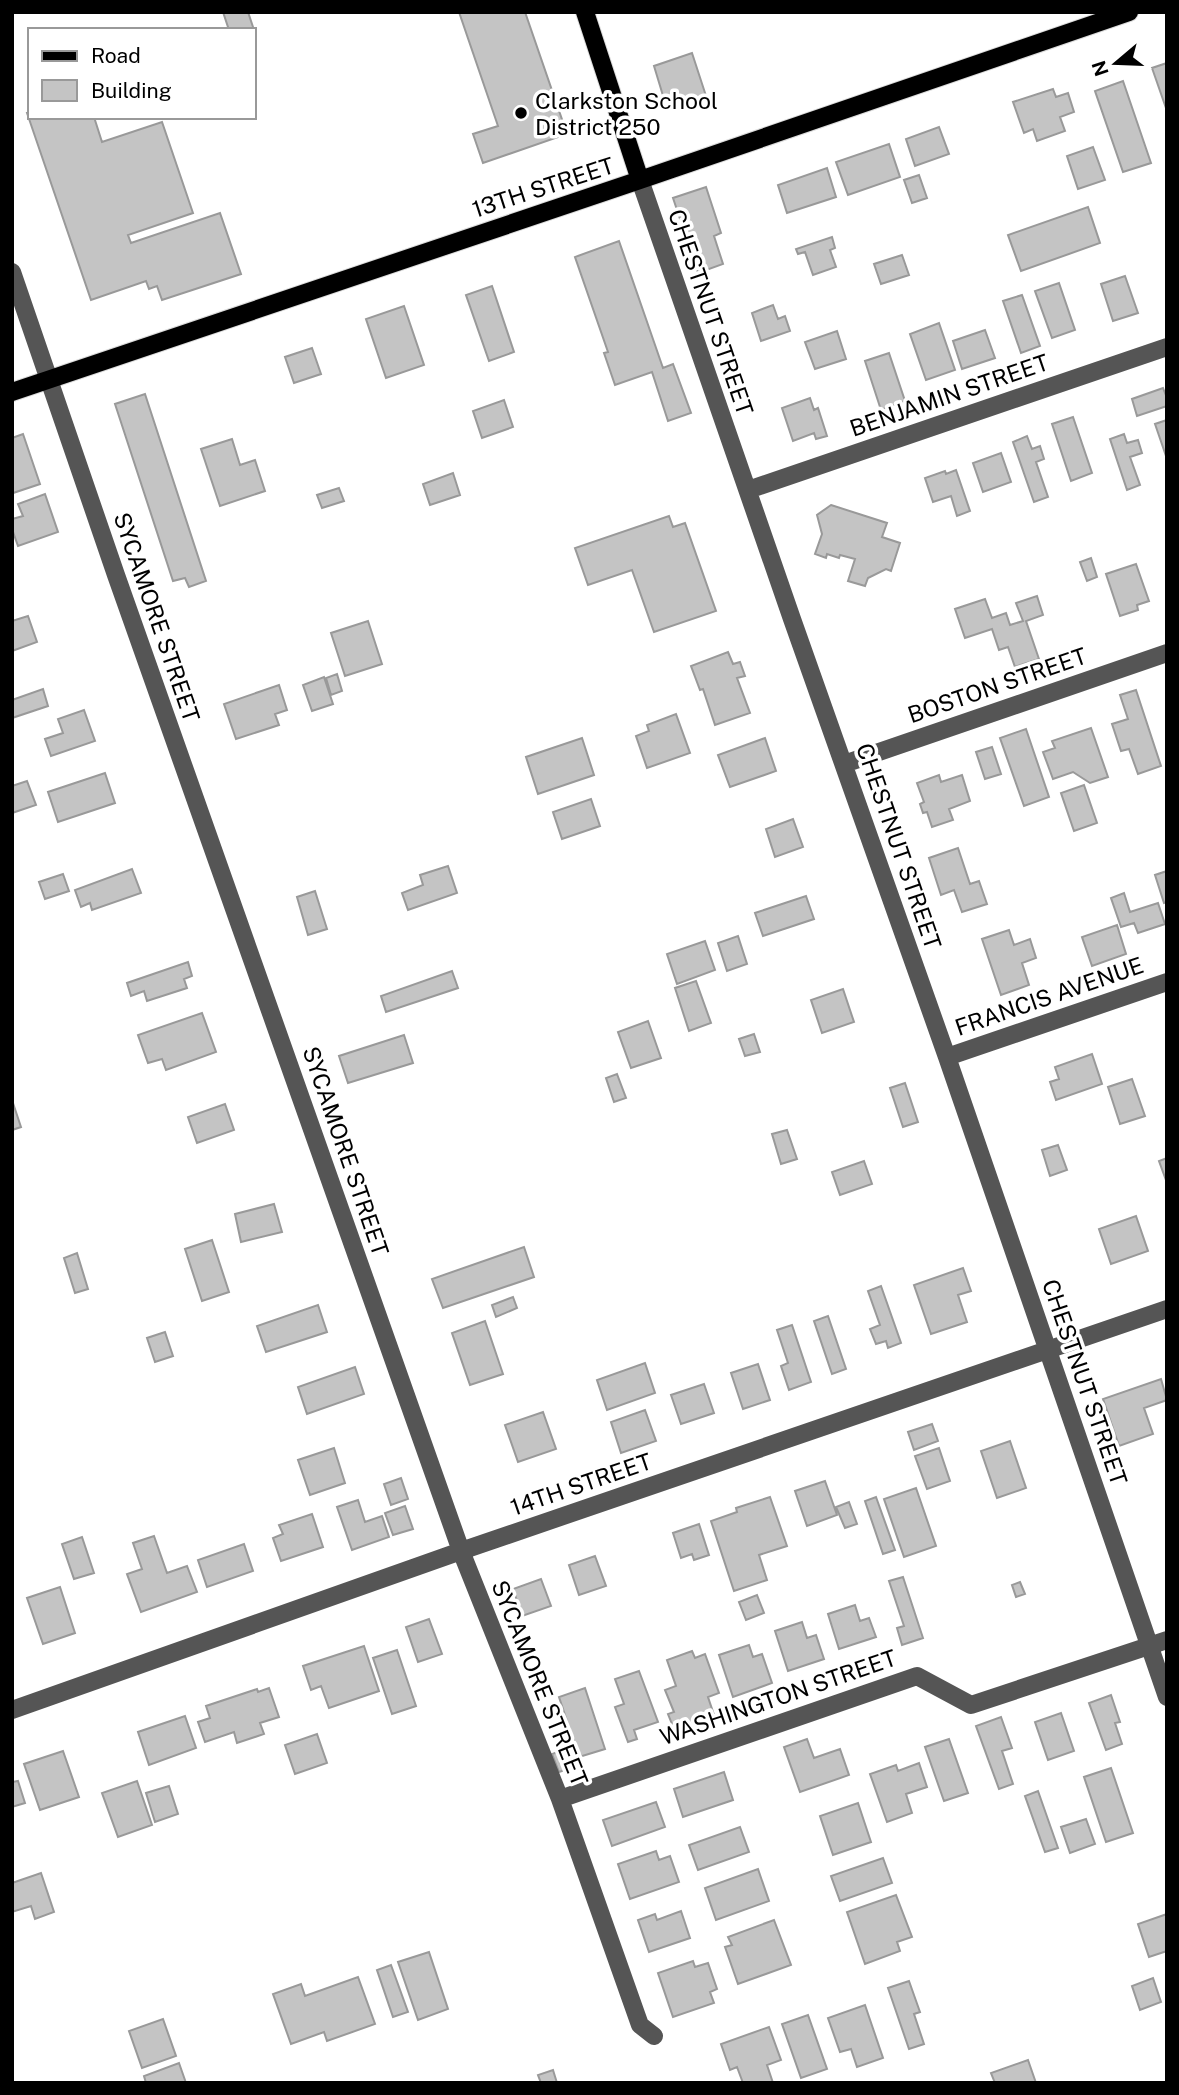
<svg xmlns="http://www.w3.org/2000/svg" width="1179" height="2095" font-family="'Public Sans',sans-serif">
	<rect width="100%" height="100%" fill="#fff"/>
	<path fill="#c4c4c4" stroke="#999" stroke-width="2" d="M223,12H248L254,30H229Z
		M459,12H525L567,134L483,163L473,134L498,126Z
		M692,53L708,102L687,109L684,101L673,105L670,97L664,99L654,66Z
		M1167,63V111L1152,68Z
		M1123,81L1151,163L1123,172L1095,91Z
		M1053,89L1056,97L1068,93L1074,112L1060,117L1065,131L1037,141L1033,129L1024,133L1013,102Z
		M30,112V117H94L102,142L162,122L193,213L128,235L131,243L220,213L241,274L162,300L157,286L149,289L146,281L91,300L27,113Z
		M939,127L949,154L915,166L906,139Z
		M889,144L900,177L848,195L836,162Z
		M1093,147L1105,180L1078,189L1067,156Z
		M827,168L836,197L787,213L778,185Z
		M919,175L927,198L912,203L904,180Z
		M706,187L721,233L714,236L723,264L698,273L673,198Z
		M1088,207L1100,243L1021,271L1008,235Z
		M832,237L835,248L830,250L836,267L813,275L805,252L798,254L796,249Z
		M619,241L663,368L673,364L691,413L668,421L652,372L615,385L604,353L608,352L575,257Z
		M902,255L909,275L881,284L874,264Z
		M1125,276L1138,313L1113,321L1101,284Z
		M1059,283L1075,330L1052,338L1035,291Z
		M492,286L514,352L489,361L466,295Z
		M1022,295L1040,346L1021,353L1003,301Z
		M773,305L778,319L785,316L790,331L761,341L752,313Z
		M404,306L424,365L386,378L366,319Z
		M939,323L955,370L926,380L910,334Z
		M985,330L995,358L962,369L953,341Z
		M837,331L846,359L815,369L805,342Z
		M312,348L321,374L294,383L285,357Z
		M889,353L905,401L881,410L865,361Z
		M1163,388L1167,398V406L1137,416L1132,399Z
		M145,394L206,581L189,587L185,578L173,581L115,404Z
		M810,398L814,410L818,408L827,436L816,439L814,433L793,441L782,408Z
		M504,400L513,427L482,438L473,411Z
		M1073,417L1092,473L1071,481L1052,424Z
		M1167,420V459L1155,424Z
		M23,434L40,484L13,493L12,438Z
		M1124,434L1127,443L1138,440L1142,453L1130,457L1140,485L1127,490L1110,439Z
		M1027,436L1032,449L1040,446L1044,459L1036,462L1048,497L1034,502L1013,442Z
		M232,439L240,465L255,460L265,491L220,506L201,449Z
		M1001,453L1011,482L983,492L973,463Z
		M956,470L970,511L957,516L951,496L933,502L925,478L945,471L946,474Z
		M453,473L460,495L430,505L423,484Z
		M339,488L344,501L322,508L317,495Z
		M45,494L58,532L18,546L12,529V519L23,516L18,504Z
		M831,505L887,523L882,537L900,543L891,571L886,569L868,578L865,586L848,581L855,559L840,555L839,558L827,554L826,558L815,554L822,534L817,515Z
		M669,516L673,527L685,523L716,611L654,632L632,570L588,585L575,548Z
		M1091,558L1097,577L1087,581L1080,562Z
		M1136,564L1149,601L1137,605L1138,610L1120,616L1106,574Z
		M1037,596L1043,615L1026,621L1039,659L1015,667L1008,647L999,650L992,629L965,638L955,609L985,599L992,618L1006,613L1010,625L1023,621L1016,603Z
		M28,616L37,642L12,651V621Z
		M368,621L382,664L345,676L331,633Z
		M728,652L733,664L740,662L745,676L737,678L750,713L715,725L703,689L700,690L691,666Z
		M337,674L342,691L331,695L326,678Z
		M324,677L333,704L312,711L303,685Z
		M279,685L287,710L275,714L279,725L236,739L224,704Z
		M43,689L48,706L12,718V700Z
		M1136,690L1161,766L1138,774L1129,749L1121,751L1112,724L1128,719L1120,695Z
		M84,710L95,741L51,756L45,739L63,733L58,719Z
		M676,714L690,753L647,768L636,736L649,731L647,725Z
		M1091,728L1108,777L1090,783L1073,772L1053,779L1043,752L1055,748L1052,741Z
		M1026,729L1049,797L1024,806L1000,738Z
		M582,738L594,775L538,794L526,757Z
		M765,738L776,771L730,787L718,755Z
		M992,747L1001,774L985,779L976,752Z
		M105,773L115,803L58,822L48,792Z
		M939,775L941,782L962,775L970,801L949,809L953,820L932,827L927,812L923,813L920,804L924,802L917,783Z
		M27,781L36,805L12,813V786Z
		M1084,785L1097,823L1074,831L1061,793Z
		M591,799L600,826L562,839L553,812Z
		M793,819L803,847L775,857L766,829Z
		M958,848L970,884L979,881L987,904L962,912L954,890L941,895L929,858Z
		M448,866L457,893L408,910L402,893L423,885L420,875Z
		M132,869L141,893L92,910L90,903L81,907L75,890Z
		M1167,871V902L1164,903L1155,875Z
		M63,874L69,891L45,899L39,882Z
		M315,891L327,929L308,935L297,897Z
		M1124,893L1130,912L1158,903L1165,924L1138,933L1134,923L1121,927L1111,898Z
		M806,896L814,919L763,936L755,913Z
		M1117,925L1126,954L1092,966L1082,937Z
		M1009,930L1014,945L1030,939L1036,958L1022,963L1029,985L1001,995L982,939Z
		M738,936L747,964L727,971L718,943Z
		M705,941L715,970L677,984L667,954Z
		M188,962L192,976L184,979L187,988L147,1001L144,991L131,996L127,983Z
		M452,971L458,988L386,1012L381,996Z
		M696,981L711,1023L689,1031L675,988Z
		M843,989L854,1022L822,1033L811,1000Z
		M202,1013L216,1052L166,1070L162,1059L148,1063L138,1035Z
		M648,1021L661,1058L631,1068L618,1032Z
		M754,1034L760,1052L745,1056L739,1039Z
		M404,1035L413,1063L348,1083L339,1056Z
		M1092,1054L1102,1084L1056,1100L1050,1082L1059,1079L1055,1067Z
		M617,1074L626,1098L614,1102L606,1078Z
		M1132,1079L1145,1116L1120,1124L1108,1087Z
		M905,1083L918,1122L903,1127L890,1088Z
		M12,1100L21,1127L12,1130Z
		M225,1104L234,1130L197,1143L188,1117Z
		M787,1130L797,1159L781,1164L772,1134Z
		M1058,1145L1067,1170L1050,1176L1042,1150Z
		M1167,1158V1183L1159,1161Z
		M864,1161L872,1184L840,1195L832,1172Z
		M274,1204L282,1232L241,1242L235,1214Z
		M1136,1216L1148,1251L1111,1264L1099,1229Z
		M212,1240L229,1292L202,1301L185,1249Z
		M524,1247L534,1277L443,1308L432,1279Z
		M77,1253L88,1289L75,1293L64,1258Z
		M963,1268L971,1291L958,1295L967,1322L931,1334L914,1285Z
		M881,1286L901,1343L888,1348L886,1341L876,1344L870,1329L880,1325L868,1291Z
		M513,1297L517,1308L496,1317L492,1305Z
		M318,1305L327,1332L266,1352L257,1326Z
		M828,1316L846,1369L832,1374L814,1321Z
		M485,1321L503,1374L470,1385L452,1333Z
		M792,1325L811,1382L789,1390L781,1366L788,1363L777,1330Z
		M165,1332L173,1356L155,1362L147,1338Z
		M645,1363L655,1393L607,1410L597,1380Z
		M758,1364L770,1400L743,1409L731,1373Z
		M355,1367L364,1394L307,1414L298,1387Z
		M1161,1379L1167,1400L1144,1408L1153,1434L1119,1446L1103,1399Z
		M704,1384L714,1413L681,1424L671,1395Z
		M645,1410L656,1441L621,1453L611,1422Z
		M543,1412L556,1449L518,1462L505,1425Z
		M932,1424L938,1441L914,1450L908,1432Z
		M1010,1441L1026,1488L997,1498L981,1451Z
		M334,1448L345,1483L310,1495L298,1460Z
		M939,1448L950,1481L927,1489L915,1456Z
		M401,1478L408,1499L391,1505L384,1484Z
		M825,1481L837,1515L807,1526L795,1491Z
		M916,1488L936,1546L904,1557L884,1499Z
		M770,1497L787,1546L759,1555L767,1580L734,1591L711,1521L737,1512L736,1508Z
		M876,1497L895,1550L883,1554L865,1501Z
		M358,1500L365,1522L382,1516L389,1537L352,1550L337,1507Z
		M849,1502L857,1524L845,1528L836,1507Z
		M405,1506L413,1529L393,1535L385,1513Z
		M312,1514L323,1547L281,1561L273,1538L283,1534L279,1525Z
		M699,1524L709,1555L694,1560L692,1554L681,1558L673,1533Z
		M154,1536L167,1573L187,1566L197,1592L141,1612L127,1574L142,1569L133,1543Z
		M82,1537L94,1573L74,1579L62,1544Z
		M244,1544L253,1571L207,1587L198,1560Z
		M595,1556L606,1586L579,1595L569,1565Z
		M903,1577L923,1638L902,1645L897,1628L904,1626L889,1581Z
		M541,1579L551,1606L522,1616L513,1589Z
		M1020,1582L1025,1594L1016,1597L1012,1585Z
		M60,1587L75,1633L43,1644L27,1598Z
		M757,1595L764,1613L746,1620L739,1602Z
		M855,1605L860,1621L869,1618L876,1637L839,1649L828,1614Z
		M429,1619L442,1654L418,1662L406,1627Z
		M802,1622L807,1638L816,1635L824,1659L788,1671L775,1631Z
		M749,1645L753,1657L762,1654L772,1683L733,1697L719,1655Z
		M364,1646L379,1691L329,1708L321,1686L311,1690L303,1666Z
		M397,1650L416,1706L392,1714L373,1658Z
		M692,1651L695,1658L705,1654L719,1693L708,1697L714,1715L674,1729L668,1714L674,1712L665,1690L676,1686L667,1660Z
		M639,1671L658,1722L634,1730L637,1739L628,1742L615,1707L624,1704L615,1679Z
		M269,1688L279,1717L260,1723L264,1734L237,1743L234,1732L205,1742L198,1722L210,1718L206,1706L257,1689L258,1692Z
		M585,1688L605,1749L579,1757L559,1697Z
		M1111,1695L1120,1722L1115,1723L1122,1744L1106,1750L1089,1703Z
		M1061,1713L1074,1751L1048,1760L1035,1722Z
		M185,1716L196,1748L149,1765L138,1732Z
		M1001,1717L1012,1748L1002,1751L1013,1784L999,1789L976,1726Z
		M317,1734L327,1763L295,1774L285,1745Z
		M807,1739L814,1758L840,1749L849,1775L800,1792L784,1747Z
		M949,1739L968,1793L944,1801L925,1747Z
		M571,1747L577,1766L559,1772L552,1754Z
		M63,1751L79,1797L40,1810L24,1764Z
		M919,1763L927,1787L906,1794L912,1813L887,1822L870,1774L896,1765L898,1771Z
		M1111,1768L1133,1833L1106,1842L1084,1777Z
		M724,1772L733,1800L683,1817L674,1789Z
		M18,1781L25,1803L12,1807V1782Z
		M137,1781L152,1825L118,1837L102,1793Z
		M169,1786L178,1814L155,1822L146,1793Z
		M1038,1791L1058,1848L1045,1852L1025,1796Z
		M656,1802L665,1827L612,1846L603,1820Z
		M858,1803L871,1842L833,1855L820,1816Z
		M1086,1819L1095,1844L1070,1853L1061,1827Z
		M740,1827L749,1852L698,1870L689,1845Z
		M656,1851L659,1860L670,1856L679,1882L630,1899L618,1864Z
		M883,1858L892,1883L840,1901L831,1876Z
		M758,1869L769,1901L716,1920L705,1888Z
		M41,1873L54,1912L35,1919L31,1906L12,1912V1883Z
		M896,1895L912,1937L897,1942L900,1951L865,1964L847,1912Z
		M681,1911L690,1938L649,1952L638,1920L655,1914L657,1920Z
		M1167,1914V1951L1149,1957L1138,1924Z
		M774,1920L791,1965L738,1984L725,1947L732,1945L728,1937Z
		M429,1952L448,2009L418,2020L398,1962Z
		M693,1961L695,1967L708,1963L717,1989L710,1992L714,2003L673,2017L658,1973Z
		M391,1965L408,2012L393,2017L377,1970Z
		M358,1977L375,2024L327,2041L324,2032L291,2044L273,1994L301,1984L305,1996Z
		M1153,1978L1161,2002L1140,2010L1132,1986Z
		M909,1981L920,2012L914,2014L924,2044L909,2049L888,1988Z
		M865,2005L883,2058L857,2067L851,2049L840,2052L828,2018Z
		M808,2015L827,2069L801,2078L782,2024Z
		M163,2019L176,2056L142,2068L129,2031Z
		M769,2027L781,2060L767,2065L773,2083H743L737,2067L730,2070L721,2044Z
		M1028,2060L1036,2083H995L991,2073Z
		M179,2063L186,2083H146L144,2076Z
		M553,2070L557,2083H541L538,2075Z"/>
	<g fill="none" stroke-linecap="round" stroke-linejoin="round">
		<g stroke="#dbdbdb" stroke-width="20">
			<path id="major" d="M585,12L640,180
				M12,392L640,180L1129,12"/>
		</g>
		<path stroke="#555" stroke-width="18" d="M640,180L792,619L947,1057L1167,1697
			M12,272L116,575L461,1551L560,1799L640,2025L654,2036
			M748,490L1167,347
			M844,764L1167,653
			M947,1057L1167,982
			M12,1710L461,1551L1167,1309
			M560,1799L917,1676L971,1705L1167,1640"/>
		<use href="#major" stroke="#000" stroke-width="18"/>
	</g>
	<circle fill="#000" stroke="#fff" stroke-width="2.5" cx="521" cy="113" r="7"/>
	<g text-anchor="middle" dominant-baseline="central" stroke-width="7" stroke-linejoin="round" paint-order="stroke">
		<g font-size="23" fill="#000" stroke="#fff" text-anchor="start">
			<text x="535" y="100">Clarkston School<tspan x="535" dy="26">District 250</tspan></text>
		</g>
		<g font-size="23" fill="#000" stroke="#fff">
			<text transform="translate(543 187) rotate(-18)">13TH STREET</text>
			<text transform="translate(711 312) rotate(71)">CHESTNUT STREET</text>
			<text transform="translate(949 395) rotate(-19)">BENJAMIN STREET</text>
			<text transform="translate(157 617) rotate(71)">SYCAMORE STREET</text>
			<text transform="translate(997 685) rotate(-19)">BOSTON STREET</text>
			<text transform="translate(899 846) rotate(71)">CHESTNUT STREET</text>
			<text transform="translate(1049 996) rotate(-19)">FRANCIS AVENUE</text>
			<text transform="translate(346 1151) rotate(71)">SYCAMORE STREET</text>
			<text transform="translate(1085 1382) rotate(71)">CHESTNUT STREET</text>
			<text transform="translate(581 1484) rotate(-19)">14TH STREET</text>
			<text transform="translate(540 1683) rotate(68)">SYCAMORE STREET</text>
			<text transform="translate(778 1697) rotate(-19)">WASHINGTON STREET</text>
		</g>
	</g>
	<rect width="1179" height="2095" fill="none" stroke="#000000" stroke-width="28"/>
	<rect x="28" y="28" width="228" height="91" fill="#ffffff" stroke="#999999" stroke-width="2"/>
	<rect x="42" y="51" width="35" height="10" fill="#000000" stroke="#999999" stroke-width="2"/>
	<text x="91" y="63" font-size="21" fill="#000000">Road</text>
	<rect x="42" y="80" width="35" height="21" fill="#c4c4c4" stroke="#999999" stroke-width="2"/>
	<text x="91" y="98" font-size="21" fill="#000000">Building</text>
	<g transform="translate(1116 63) rotate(251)" stroke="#ffffff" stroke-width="5" paint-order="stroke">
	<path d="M0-5L12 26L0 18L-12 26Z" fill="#000000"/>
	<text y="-10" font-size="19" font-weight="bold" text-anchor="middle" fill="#000000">N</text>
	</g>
</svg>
